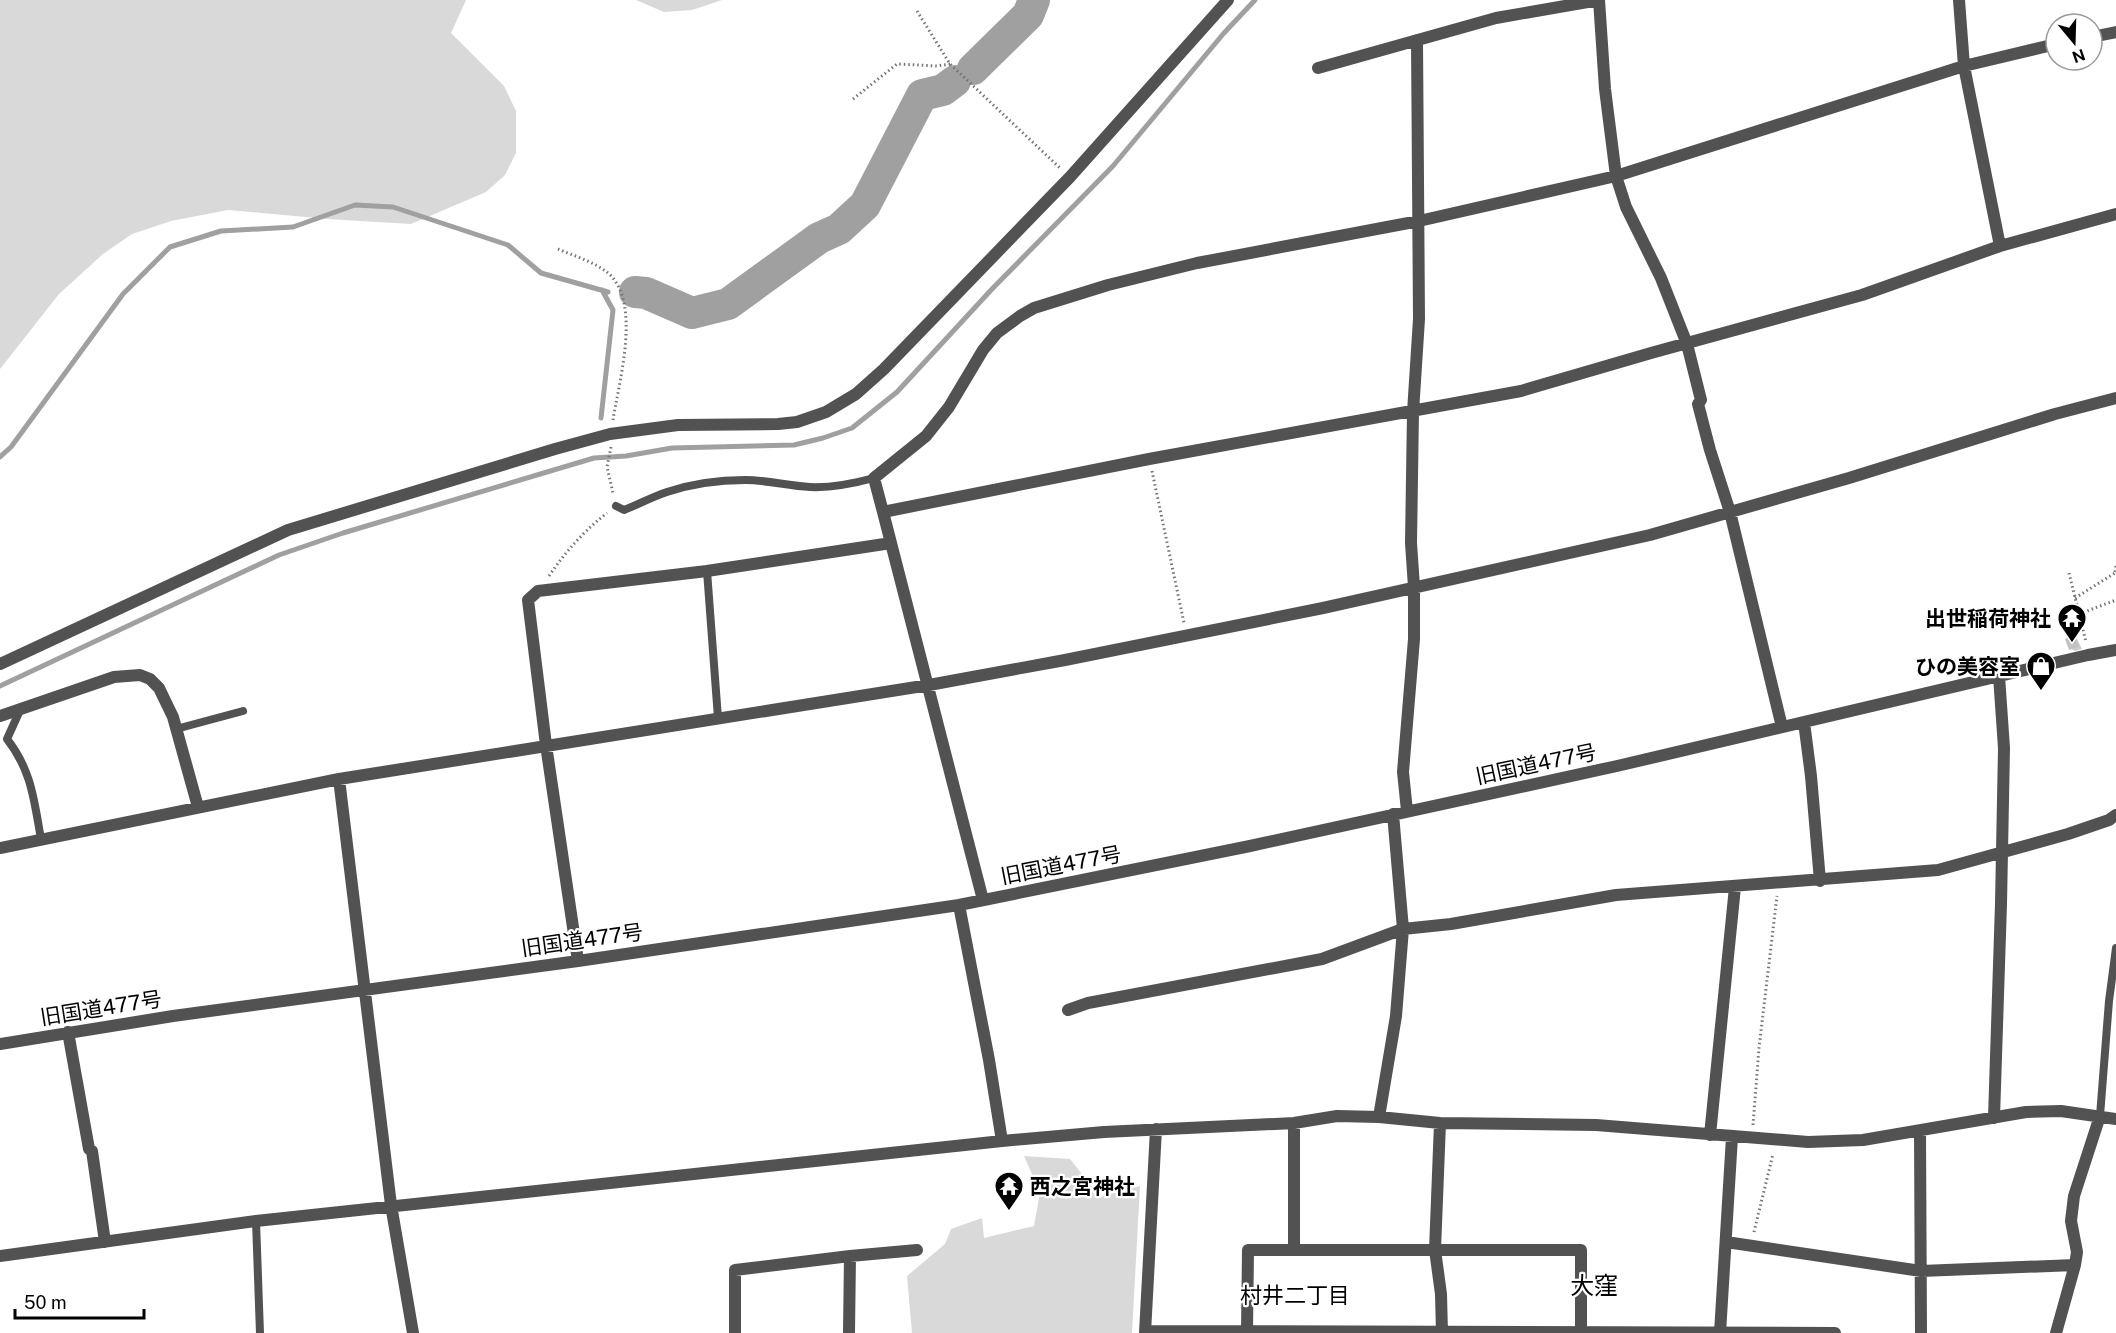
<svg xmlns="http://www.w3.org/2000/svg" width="2116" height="1333" font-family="'Public Sans','Noto Sans JP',sans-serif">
	<rect width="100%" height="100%" fill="#fff"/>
	<path fill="#d9d9d9" d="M0,0H466L451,33L504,86L516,111V153L505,175L486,192L411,224L327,219L228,210L171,221L132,234L103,254L59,294L0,369Z
		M636,0H722L692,10L664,12Z
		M1024,1156L1070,1159L1100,1197L1140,1186L1132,1333H912L907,1276L945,1244L951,1229L982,1218L984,1238L1034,1226L1040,1192Z"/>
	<path fill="#0003" d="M2073,637L2077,639L2082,649L2075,651L2071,649Z"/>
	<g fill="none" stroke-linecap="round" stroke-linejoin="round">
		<path stroke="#a0a0a0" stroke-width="5" d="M601,418L613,310L602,290
			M0,457L11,447L123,294L170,247L221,231L293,227L355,205L393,207L508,245L541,273L608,292
			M0,686L279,555L343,533L594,458L626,456L672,448L794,445L823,438L852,428L897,392L992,289L1113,166L1224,33L1255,0"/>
		<path stroke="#a0a0a0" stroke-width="32" d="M973,69L1028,15L1034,0
			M635,292L646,293L692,313L728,304L819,238L839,229L865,205L922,95L943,90L955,81"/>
	</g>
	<path fill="#c2c2c2" d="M2074,635L2079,647L2069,650L2065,639Z"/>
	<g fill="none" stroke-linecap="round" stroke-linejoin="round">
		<path stroke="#747474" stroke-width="3" stroke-dasharray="1.5 3" stroke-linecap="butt" d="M917,11L950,64L1060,168
			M853,99L897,64L937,66L950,64
			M558,249C574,256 595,262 608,273C642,302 619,381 613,420
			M611,447L607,467L613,493
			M1152,471L1184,623
			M2115,572L2116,565
			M2069,573L2086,642
			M549,576C566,551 584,531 607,513
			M2075,598L2115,573
			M2079,614L2116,600
			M1753,1125L1759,1048L1777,896
			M1754,1232L1773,1154"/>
		<path stroke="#525252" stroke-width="8" d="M616,506L624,510C639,504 652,497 667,492C691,484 720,480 745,480C767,480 788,486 810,487C832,488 852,484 874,478
			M707,571L718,718
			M21,708L7,739C32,771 34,801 41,839
			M176,729L243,711
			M2100,1116L2109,1001L2116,948
			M256,1221L260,1333"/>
		<path stroke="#525252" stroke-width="12" d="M1959,0L1964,66L2000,246
			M2092,37L2116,32
			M1318,68L1496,18L1599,0L1605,89L1616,176L1626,207L1661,278L1687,344L1701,400L1698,404L1710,450L1730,512L1782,727
			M883,512L874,478L926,436L949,407L983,350L997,333L1020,316L1034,308L1108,285L1197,263L1419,221L1616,176L1964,66L2056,44
			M0,664L288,530L555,449L610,434L678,425L778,424L797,422L826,412L856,394L884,369L1070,177L1228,0
			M0,716L114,677L140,675L150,679L159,688L173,717L198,807
			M1804,722L1811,776L1820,881
			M339,779L391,1205L413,1333
			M1407,811L1403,772L1414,639V587L1411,543L1413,412L1419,319L1417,40
			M0,848L339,779L929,685L1065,660L1323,608L1650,535L1849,478L2055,414L2116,398
			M983,900L883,512L1149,459L1521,391L1651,353L1862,295L2000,246L2116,214
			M959,905L989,1060L1002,1141
			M578,961L546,745L528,600L538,591L707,571L891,543
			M1068,1010L1088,1003L1322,959L1403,929L1451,924L1616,895L1938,870L2068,834L2109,820L2116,815
			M68,1032L89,1149L92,1151L105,1242
			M0,1044L173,1016L578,961L959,905L1250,846L1617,766L2088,655L2116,650
			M1379,1117L1396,1016L1403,929L1393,814
			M1994,1118L2001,904L2004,748L1999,676
			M1294,1123V1250
			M1440,1123L1435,1250L1441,1294L1442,1333
			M1920,1131L1921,1333
			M1710,1135L1735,887
			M1726,1242L1921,1271L2075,1265
			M0,1256L256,1221L1002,1141L1104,1132L1294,1123L1337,1116L1379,1117L1440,1123L1596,1125L1808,1142L1863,1140L2026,1112L2061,1111L2116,1119
			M1145,1331L1835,1333
			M1247,1332L1248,1250H1581V1332
			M735,1333V1270L850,1256L917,1250
			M849,1333L850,1256
			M1145,1333L1156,1129
			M1720,1333L1732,1137
			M2056,1333L2075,1265L2077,1252L2071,1221L2074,1196L2100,1116"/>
	</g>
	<defs>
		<g id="temple-pin" transform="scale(1.5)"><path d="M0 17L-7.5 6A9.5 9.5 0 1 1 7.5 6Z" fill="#000" stroke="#fff"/><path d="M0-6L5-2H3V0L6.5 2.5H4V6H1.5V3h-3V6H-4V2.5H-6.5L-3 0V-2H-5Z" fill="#fff"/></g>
		<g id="shop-pin" transform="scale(1.5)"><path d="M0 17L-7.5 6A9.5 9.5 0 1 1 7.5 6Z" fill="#000" stroke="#fff"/><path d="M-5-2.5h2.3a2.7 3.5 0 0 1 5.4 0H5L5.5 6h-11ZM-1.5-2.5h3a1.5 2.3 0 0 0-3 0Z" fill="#fff"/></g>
	</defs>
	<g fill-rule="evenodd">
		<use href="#temple-pin" x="2072" y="618"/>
		<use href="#shop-pin" x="2041" y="666"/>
		<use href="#temple-pin" x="1009" y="1186"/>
	</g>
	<g text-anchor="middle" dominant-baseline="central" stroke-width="4.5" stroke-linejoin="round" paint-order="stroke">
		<g font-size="21" font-weight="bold" fill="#000" stroke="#fff" text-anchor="end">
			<text x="2051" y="618">出世稲荷神社</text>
			<text x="2020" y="666">ひの美容室</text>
			<text x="1030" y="1186" text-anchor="start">西之宮神社</text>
		</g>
		<g font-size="21" fill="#000" stroke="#fff">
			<text transform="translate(1536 764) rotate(-12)">旧国道477号</text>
			<text transform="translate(1061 865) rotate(-11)">旧国道477号</text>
			<text transform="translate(582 940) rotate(-8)">旧国道477号</text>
			<text transform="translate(101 1008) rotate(-9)">旧国道477号</text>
		</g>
		<g font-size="22" fill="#000" stroke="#fff">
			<text x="1295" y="1295">村井二丁目</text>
		</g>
		<g font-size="24" fill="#000" stroke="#fff">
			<text x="1594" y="1285">大窪</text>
		</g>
	</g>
	<g transform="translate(2074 42) rotate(161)"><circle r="28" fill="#ffffff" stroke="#999999" stroke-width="1.5"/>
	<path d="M0-4.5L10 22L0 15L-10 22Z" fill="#000000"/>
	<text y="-9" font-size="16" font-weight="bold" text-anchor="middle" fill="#000000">N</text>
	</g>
	<path d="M15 1309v9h129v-9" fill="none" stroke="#000000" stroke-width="3"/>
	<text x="24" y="1309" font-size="18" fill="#000000" stroke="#ffffff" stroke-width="4.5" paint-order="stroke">50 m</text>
</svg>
